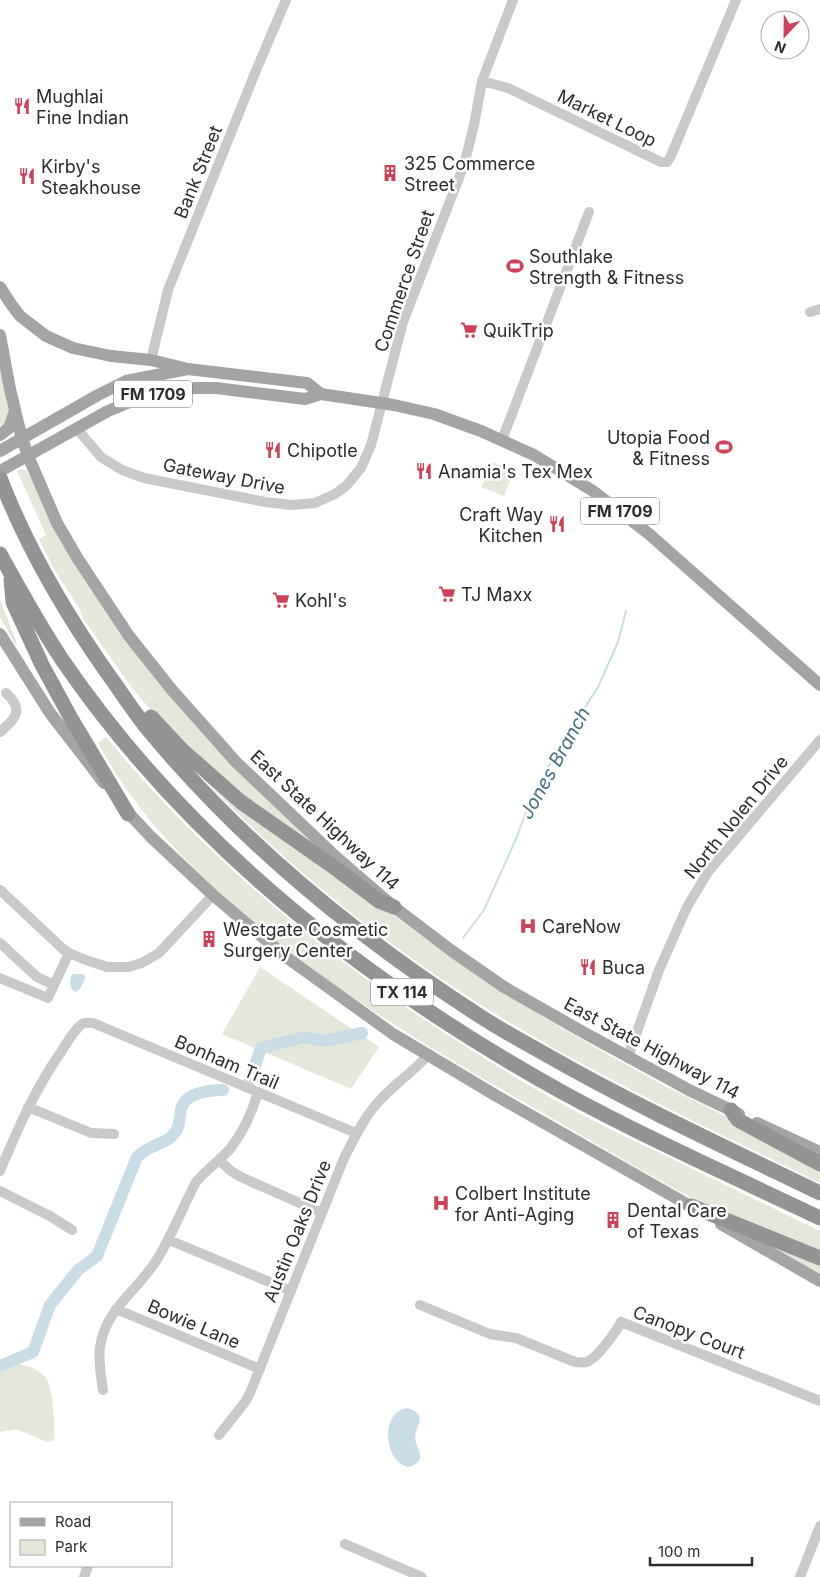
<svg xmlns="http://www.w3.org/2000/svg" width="820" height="1577" font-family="Inter,sans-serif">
	<rect width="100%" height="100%" fill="#fff"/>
	<path fill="#e3e8db" d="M0,358L9,398V418L2,428L0,423Z
		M492,462L514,471L504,496L481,487Z
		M21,469L27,471L46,509L98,598L319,849L268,818L162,723L132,688L84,620L79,608L54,569L39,539L46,535L17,471Z
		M0,600L17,643L15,644L0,617Z
		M106,737C207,860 331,961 465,1046C492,1063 520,1081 548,1096C586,1118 626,1137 666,1156C717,1181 769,1206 820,1231V1256C782,1240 741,1224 705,1205C646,1174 589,1139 532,1107C424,1045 323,985 230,902C178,855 131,805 98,743Z
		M192,767L426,939L487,981L550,1021L607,1054L663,1085L767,1137L820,1167V1183C729,1138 636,1095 548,1045C416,970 296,878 192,767Z
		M260,967L379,1047L351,1089L222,1034Z
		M780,1247L820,1262V1275L778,1251Z
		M18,1364C28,1366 40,1369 46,1378C55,1394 53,1422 55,1440L47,1442L16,1429L0,1432V1368Z"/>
	<path fill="#c9dde6" d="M73,974H83L86,977L80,989L75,992C70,989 69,983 71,977Z
		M407,1408C429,1414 416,1425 415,1437C415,1448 430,1460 409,1467C383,1462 380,1412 407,1408Z"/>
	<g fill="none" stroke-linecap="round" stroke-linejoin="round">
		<path stroke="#c9dde6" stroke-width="2" d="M463,938L484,910L516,839L534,791L564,740L598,687L618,642L626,611"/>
		<path stroke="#c9dde6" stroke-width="12" d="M250,1080L261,1048L305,1037L323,1041L362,1033
			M0,1366L33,1352L50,1305L78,1270L97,1256L137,1157C141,1154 145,1150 150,1148C158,1143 166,1143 173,1135C182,1126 178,1116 182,1106C188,1092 211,1090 223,1090"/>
		<path stroke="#c9c9c9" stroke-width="10" d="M482,81L508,88L661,162H667L670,158L736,0
			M810,312L820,309
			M151,360L168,290L255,73L286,0
			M77,429L101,457L122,470L144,478L265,502L291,505L315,503L335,494L346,486L361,468L371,445L403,322L464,165L474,125L482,81L513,0
			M502,440L589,212
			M0,732C15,719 25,710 6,693
			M0,890L63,949L69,953L86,960L107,967H128L142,963L159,953L213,895
			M0,943L37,977L54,985
			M0,978L48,998L69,953
			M628,1057L659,970L687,907L708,872L820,740
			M28,1107L91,1133L114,1134
			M219,1160L231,1171L241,1177L322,1213
			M0,1171C18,1128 36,1087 63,1049C68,1041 74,1030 82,1024C85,1022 89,1023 93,1023L356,1133
			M0,1191L50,1216L72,1230
			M169,1240L291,1291
			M420,1305L490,1334L516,1338L575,1362C579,1362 583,1363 587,1362C597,1358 616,1332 621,1322L820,1401
			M116,1309L260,1369
			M103,1390C101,1376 98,1361 100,1347C105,1310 137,1291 156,1261C172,1236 182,1208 196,1182C206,1170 219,1161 230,1149C243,1132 252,1113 258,1092
			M219,1435L245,1402L250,1393L344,1158C355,1137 365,1115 382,1098C396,1083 414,1071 428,1055
			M345,1544L422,1577
			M84,1577L88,1566
			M800,1577L820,1526"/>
		<path stroke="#a4a4a4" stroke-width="12" d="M0,287L11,304L20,316L46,336L73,348L111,356L151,360L184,368
			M0,335L10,389L21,435L28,456L57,523L78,559L129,636L172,690L236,762L335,856L394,907L452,951L504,987L581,1031L689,1090L739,1114
			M0,435L9,428L15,411
			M0,451L98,395L126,381L188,369L307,383L321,394
			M0,471L108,411L137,399L154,393L172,390L195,388H216L305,399L321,394L394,405L434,414L481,431L534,455L593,491L649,534L820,685
			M0,634L50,713L104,783
			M123,807L150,836L213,895L286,957L393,1034L495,1095L699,1211
			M757,1123L820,1152
			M721,1224L820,1281"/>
		<path stroke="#939393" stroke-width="15" d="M0,478C27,548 65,613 108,674C122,693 135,714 151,733C246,847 362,941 486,1020C505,1032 525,1043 545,1054C634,1105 727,1148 820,1193
			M0,554C20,590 40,627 63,661C189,845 369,985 562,1092C646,1138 734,1177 820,1218
			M11,579L13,602L42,665L72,720L128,814
			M151,717L181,749L241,802L331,865L379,901L394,907
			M731,1110L738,1120L820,1164
			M691,1206L820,1258"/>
	</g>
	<defs>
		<g id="restaurant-bare" transform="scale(1.35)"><path d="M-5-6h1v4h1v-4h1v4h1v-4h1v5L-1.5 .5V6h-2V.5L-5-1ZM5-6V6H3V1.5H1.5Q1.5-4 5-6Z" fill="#ce4259" stroke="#fff" stroke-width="2.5" paint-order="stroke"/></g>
		<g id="building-bare" transform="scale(1.35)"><path d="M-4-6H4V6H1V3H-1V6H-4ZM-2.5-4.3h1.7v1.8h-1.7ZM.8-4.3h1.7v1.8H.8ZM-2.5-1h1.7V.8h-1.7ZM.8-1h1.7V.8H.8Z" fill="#ce4259" stroke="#fff" stroke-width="2.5" paint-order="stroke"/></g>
		<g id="stadium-bare" transform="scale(1.35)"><path d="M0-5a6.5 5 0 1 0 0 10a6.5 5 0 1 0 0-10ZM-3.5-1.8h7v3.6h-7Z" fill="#ce4259" stroke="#fff" stroke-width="2.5" paint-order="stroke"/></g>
		<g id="supermarket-bare" transform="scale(1.35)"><path d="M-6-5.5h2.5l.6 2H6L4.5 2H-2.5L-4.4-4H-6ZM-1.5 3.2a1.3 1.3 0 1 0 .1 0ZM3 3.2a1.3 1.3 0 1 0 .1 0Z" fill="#ce4259" stroke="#fff" stroke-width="2.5" paint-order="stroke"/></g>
		<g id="hospital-bare" transform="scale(1.35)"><path d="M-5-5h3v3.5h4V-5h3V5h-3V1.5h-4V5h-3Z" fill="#ce4259" stroke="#fff" stroke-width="2.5" paint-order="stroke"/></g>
	</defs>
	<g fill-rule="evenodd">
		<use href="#restaurant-bare" x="22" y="106"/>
		<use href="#building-bare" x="390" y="173"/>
		<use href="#restaurant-bare" x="27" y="176"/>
		<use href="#stadium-bare" x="515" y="266"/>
		<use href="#supermarket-bare" x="469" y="330"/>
		<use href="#stadium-bare" x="724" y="447"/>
		<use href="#restaurant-bare" x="273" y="450"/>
		<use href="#restaurant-bare" x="424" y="471"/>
		<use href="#restaurant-bare" x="557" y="524"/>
		<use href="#supermarket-bare" x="447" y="594"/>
		<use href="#supermarket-bare" x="281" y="600"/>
		<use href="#hospital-bare" x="528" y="926"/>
		<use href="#building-bare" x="209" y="939"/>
		<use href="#restaurant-bare" x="588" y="967"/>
		<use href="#hospital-bare" x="441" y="1203"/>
		<use href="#building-bare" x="613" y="1220"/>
	</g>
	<g text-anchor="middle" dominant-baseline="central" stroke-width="5" stroke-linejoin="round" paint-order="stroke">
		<g fill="#fff" stroke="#6b6b6b" stroke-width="1">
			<rect x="114" y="380.5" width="78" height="27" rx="4"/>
			<rect x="581" y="497.5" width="78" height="27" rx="4"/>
			<rect x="371" y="978.5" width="62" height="27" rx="4"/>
		</g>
		<g font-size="16" font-weight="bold" fill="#2c2c2c">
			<text x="153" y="394">FM 1709</text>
			<text x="620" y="511">FM 1709</text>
			<text x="402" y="992">TX 114</text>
		</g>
		<g font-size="18" fill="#2c2c2c" stroke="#fff" text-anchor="start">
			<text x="36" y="96">Mughlai<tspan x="36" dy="21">Fine Indian</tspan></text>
			<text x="404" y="163">325 Commerce<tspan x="404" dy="21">Street</tspan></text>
			<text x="41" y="166">Kirby's<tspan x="41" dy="21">Steakhouse</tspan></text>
			<text x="529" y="256">Southlake<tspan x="529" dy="21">Strength &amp; Fitness</tspan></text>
			<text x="483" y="330">QuikTrip</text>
			<text x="710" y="437" text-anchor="end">Utopia Food<tspan x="710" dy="21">&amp; Fitness</tspan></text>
			<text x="287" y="450">Chipotle</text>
			<text x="438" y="471">Anamia's Tex Mex</text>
			<text x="543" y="514" text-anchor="end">Craft Way<tspan x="543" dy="21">Kitchen</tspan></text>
			<text x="461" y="594">TJ Maxx</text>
			<text x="295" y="600">Kohl's</text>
			<text x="542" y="926">CareNow</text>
			<text x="223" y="929">Westgate Cosmetic<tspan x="223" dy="21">Surgery Center</tspan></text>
			<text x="602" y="967">Buca</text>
			<text x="455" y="1193">Colbert Institute<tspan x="455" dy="21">for Anti-Aging</tspan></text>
			<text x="627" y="1210">Dental Care<tspan x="627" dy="21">of Texas</tspan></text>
		</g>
		<g font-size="18" fill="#2c2c2c" stroke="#fff">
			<text transform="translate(607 118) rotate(26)">Market Loop</text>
			<text transform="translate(198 172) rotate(-68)">Bank Street</text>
			<text transform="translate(404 281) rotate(-71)">Commerce Street</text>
			<text transform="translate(224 476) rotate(11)">Gateway Drive</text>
			<text transform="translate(736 817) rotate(-51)">North Nolen Drive</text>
			<text transform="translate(325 820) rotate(43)">East State Highway 114</text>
			<text transform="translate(652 1048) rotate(28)">East State Highway 114</text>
			<text transform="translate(227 1062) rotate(23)">Bonham Trail</text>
			<text transform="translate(297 1231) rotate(-68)">Austin Oaks Drive</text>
			<text transform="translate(194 1324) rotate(23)">Bowie Lane</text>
			<text transform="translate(689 1332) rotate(21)">Canopy Court</text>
		</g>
		<g font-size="19" font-style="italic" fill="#447083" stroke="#fff">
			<text transform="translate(555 763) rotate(-61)">Jones Branch</text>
		</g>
	</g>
	<rect x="10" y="1502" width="162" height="65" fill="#ffffff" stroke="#ababab"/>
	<rect x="20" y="1518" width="25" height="8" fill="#a4a4a4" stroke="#ababab"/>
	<text x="55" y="1527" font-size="15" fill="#2c2c2c">Road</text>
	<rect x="20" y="1540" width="25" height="15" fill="#e3e8db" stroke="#ababab"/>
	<text x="55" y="1552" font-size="15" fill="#2c2c2c">Park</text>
	<g transform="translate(785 35) rotate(202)"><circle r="24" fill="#ffffff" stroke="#ababab"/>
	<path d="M0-4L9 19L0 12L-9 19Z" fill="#ce4259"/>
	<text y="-8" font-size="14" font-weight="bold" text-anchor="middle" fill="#2c2c2c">N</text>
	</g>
	<path d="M650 1557v8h102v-8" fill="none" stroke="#2c2c2c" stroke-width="2.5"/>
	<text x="658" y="1557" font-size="15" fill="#2c2c2c" stroke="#ffffff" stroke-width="4" paint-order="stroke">100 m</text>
</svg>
